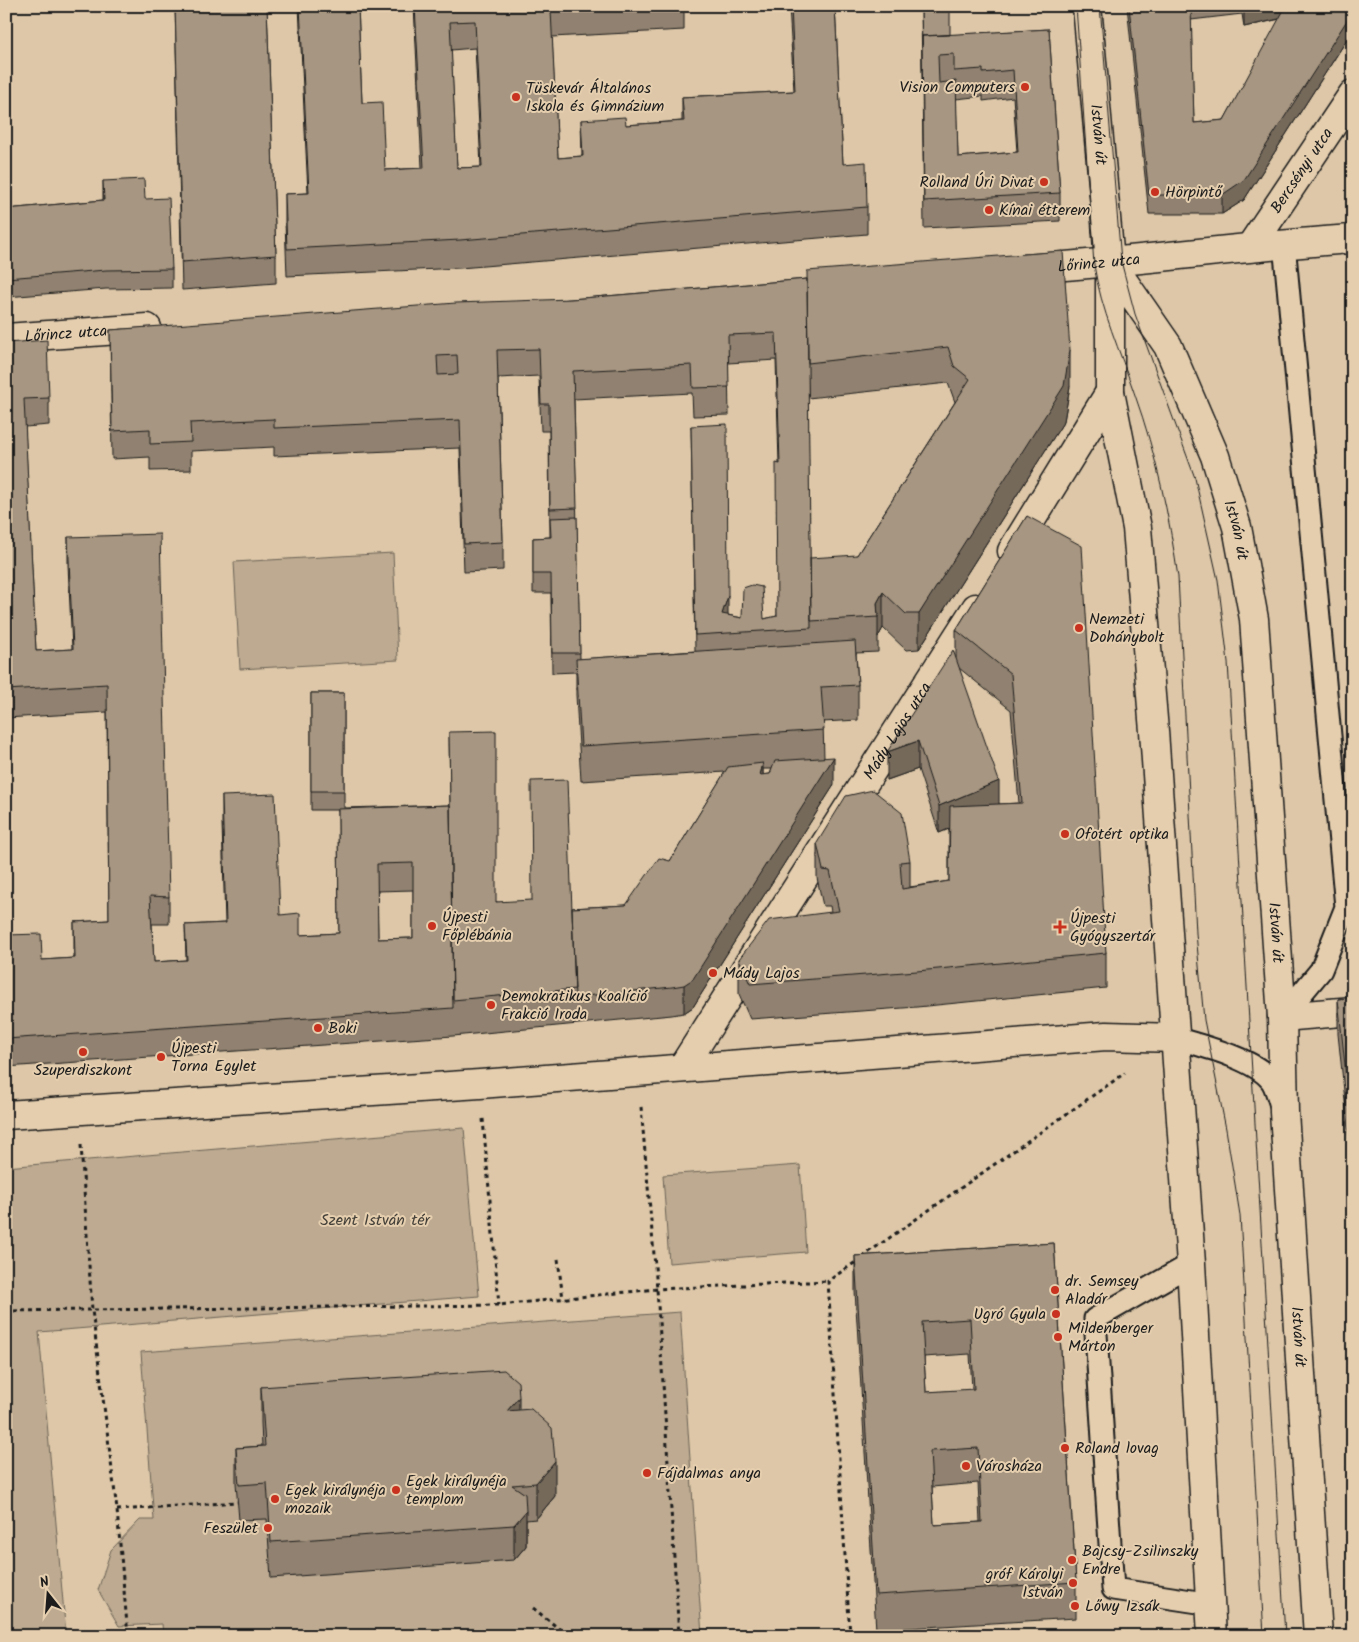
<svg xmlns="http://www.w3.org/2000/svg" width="1359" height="1642" font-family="Kalam,sans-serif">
	<rect width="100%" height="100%" fill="#ddc7a8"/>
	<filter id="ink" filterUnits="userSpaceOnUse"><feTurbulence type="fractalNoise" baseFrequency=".02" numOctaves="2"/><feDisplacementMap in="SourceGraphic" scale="10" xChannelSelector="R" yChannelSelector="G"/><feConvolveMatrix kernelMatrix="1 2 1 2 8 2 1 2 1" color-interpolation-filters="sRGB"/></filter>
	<g filter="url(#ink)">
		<path fill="#bdaa91" stroke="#6c6356" d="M393,553L398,660L240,669L234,562Z
			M464,1128L479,1296L39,1332L66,1636H6V1167Z
			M800,1165L806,1252L669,1263L663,1175Z
			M680,1312L702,1636H163L162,1624L119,1626L98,1590L111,1550L140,1520H154L141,1352Z"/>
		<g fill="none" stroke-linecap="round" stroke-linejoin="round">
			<g stroke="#1c1c1c" stroke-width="25">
				<path id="lane" d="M1282,1017L1321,970L1346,907L1284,243
					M1175,1038C1202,1046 1253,1058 1271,1080C1276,1086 1278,1098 1281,1105
					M1191,1264L1095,1319L1113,1589L1211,1604"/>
			</g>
			<g stroke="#1c1c1c" stroke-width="31">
				<g id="street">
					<path id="s1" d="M1251,246L1353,94"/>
					<path id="s2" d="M1025,269C1135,262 1243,246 1353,239"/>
					<path id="s3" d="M6,338L147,328"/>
					<path d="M1012,551L1110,392"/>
					<path d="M1282,1017L1353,1011"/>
					<path id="s4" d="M682,1068L976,608"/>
					<path d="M6,1115L480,1084L1106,1036L1175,1038"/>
				</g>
			</g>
			<g stroke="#1c1c1c" stroke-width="31">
				<g id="secondary">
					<path id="s5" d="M1087,6L1110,262V392L1137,528L1154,731L1191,1264L1212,1636"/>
					<path id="s6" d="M1110,262L1168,346L1215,456L1237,527L1254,619L1282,1017L1284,1112L1318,1636"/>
				</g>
			</g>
			<path stroke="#1c1c1c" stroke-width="3" stroke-dasharray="4 4" stroke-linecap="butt" d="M641,1107L657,1289L679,1636
				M483,1119L499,1305
				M81,1145L92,1310L117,1510L128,1636
				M862,1257L1125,1073
				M558,1259L563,1299
				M6,1311L499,1305L657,1289L828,1281
				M117,1510L238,1502
				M533,1608L568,1636
				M850,1636L828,1281L857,1261"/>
			<use href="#lane" stroke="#e5ceae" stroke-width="21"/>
			<use href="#street" stroke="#e5ceae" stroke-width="28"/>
			<use href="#secondary" stroke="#e5ceae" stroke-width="28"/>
			<path stroke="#1c1c1c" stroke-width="1" d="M1076,6L1094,265C1101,310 1120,351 1135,395C1156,454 1169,515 1178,577L1196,933L1204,1020L1226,1129L1240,1215L1264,1636
				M1100,6L1121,261L1135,314L1195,478L1218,580L1228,662L1285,1636"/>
		</g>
		<path fill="#90816f" stroke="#1c1c1c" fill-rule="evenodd" d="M175,6H267L276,255V283L182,290Z
			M299,6H358L362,103L385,170L422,168L414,6H684V30L552,37L558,158L582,156L581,120L626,125L682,121V97L794,91L789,6H835L843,164L867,207V234L460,268L287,276L285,222V194L308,193ZM475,48L481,167L457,168L451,50Z
			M921,6L950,35L1049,29L1060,193V221L924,228ZM983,96V101L1013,97L1017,152L958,157L956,99Z
			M1127,6H1353V30L1244,200L1222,214H1149ZM1242,14L1244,27L1280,19L1224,120L1194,123L1191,20Z
			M103,181L145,199L172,269V288L106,289L6,297V209L103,200Z
			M807,279L1070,386L1064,421L919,649L906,650L883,628L878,637V652L856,653L858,685V720L823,722L824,758L834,785L693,1007L684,1013L672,1015L453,1036L6,1067V935L42,960L74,958V922L109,920L107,712L6,718V343L49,398V425L25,427L36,651L72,649L68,565V537L169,897V924H152L154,962L186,960L185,925L225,923L222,823V796L280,915L300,935L339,933L338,810H311V693H344V808L450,805L449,732L496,902L572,908L626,905L670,861L725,772L581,781L576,695V672L552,673L551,593H533V538L550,537L549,431H541L539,376L498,378L503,542V570L464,572L460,448L274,456V447L191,451V470L150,471V457L112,459L110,330L571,299ZM807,347L808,398L948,383L955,402L857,555L810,566ZM776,360L779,464L777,616L764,619L742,618L728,615L691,426L695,651L580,659L574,399L692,393L693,416L729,415L728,363ZM763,769H772L770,774L763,775ZM413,890V938L378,939L377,891Z
			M1353,380V436L1352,428V381Z
			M1027,516L1106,953V988L917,1007L750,1019L739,994V959L831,912L830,906H823L817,878V843L910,861V887L949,881V829L939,833L918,769L887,780L956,658V630ZM959,668L1011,710L1019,803L999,804Z
			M1353,998V1177L1338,1034V999Z
			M1054,1243L1076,1582V1618L876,1630L855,1291V1256ZM970,1354L972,1390L926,1392L924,1357ZM978,1483L980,1522L934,1525L932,1487Z
			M261,1387L519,1410L555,1496L536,1519L526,1520V1546L514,1560L271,1578L267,1519L239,1520L236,1483V1448L262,1446L261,1422Z"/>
		<path fill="#75695a" stroke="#1c1c1c" d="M1252,6H1292V16L1244,27V8Z
			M1353,11V30L1244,200L1222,214V195Z
			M1070,350V386L1064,421L919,649V614Z
			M883,592V628L878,637V617L877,603Z
			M728,596V624L722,614Z
			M918,741V769L887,780V752Z
			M834,757V785L693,1007L684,1013V985Z
			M763,763V791L760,775Z
			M999,781V808L939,833V806Z
			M519,1397V1432L507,1411Z
			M555,1461V1496L536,1519V1483Z
			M526,1511V1546L514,1560V1525Z"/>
		<path fill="#a79681" stroke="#1c1c1c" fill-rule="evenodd" d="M175,6H267L276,255L182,262Z
			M300,6H358L362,103L382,102L385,170L424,168L415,6H611L551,10L558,158L583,156L581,120L625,117L626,125L684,121L682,97L795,91L791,6H835L843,164L866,162L867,207L460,240L287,249L285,194L309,193ZM475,21L482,167L457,168L450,22Z
			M921,6H950V35L922,36V45Z
			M1129,6H1191L1194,123L1224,120L1286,6H1353V11L1244,180L1222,195H1149Z
			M1049,29L1060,193L924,201L922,36ZM954,54V71L983,69V73L1013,70L1018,152L958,157L956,81L939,83L938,55Z
			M144,179L145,199L169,198L172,269L106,270L6,278V209L104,200L103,181Z
			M1063,251L1070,350L1064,386L919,614H906L883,592L877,603L878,617L811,621L810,558L857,555L970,379L954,366L948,347L808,363L807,271Z
			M807,279L811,628L695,635L691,426L727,424L728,596L722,614L742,618L743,588L752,585L762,587L764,619L777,616L776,463L780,464L776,333L728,335L729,387L693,388L692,365L573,371L577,508L550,509L549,404H541L539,349L497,350L503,542L464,544L460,420L274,428V419L190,423L191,442L150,444V429L112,431L110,330L456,303L571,299ZM457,355L458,374L438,375L437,356Z
			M47,340L49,398L24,399L36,651L73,649L68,537L160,534L169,897L150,896L154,962L187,960L185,925L226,923L222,796L275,794L280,915L300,913V935L339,933L338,809L450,805L453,1008L6,1039V935L41,934L42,960L75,958L74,922L109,920L107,684L6,690V343ZM413,863V938L378,939L377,864Z
			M1027,516L1082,546L1106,953L917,971L750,984L739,959L769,920L839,911L830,871L823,870L817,843L846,796L873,790L902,813L910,861L900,862L902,889L949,881L950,806L1022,803L1011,674L956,630Z
			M577,517L580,653H552L551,574H533V538L551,537L550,518Z
			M855,641L858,685L821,687L824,730L581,746L576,659Z
			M953,650L999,781L939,806L918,741L887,752Z
			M311,693H344V791H311Z
			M496,731V902L532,900L531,781L567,780L575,989L453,1000L449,732Z
			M834,757L693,979L684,985L672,987L575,997L572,908L626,905L659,858L670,861L728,767L763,763L760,775L770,774L775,761Z
			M1353,998V1141L1338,999Z
			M1054,1243L1076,1582L876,1595L855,1256ZM970,1319L974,1389L926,1392L922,1322ZM978,1448L982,1522L934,1525L930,1451Z
			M504,1370L518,1382L519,1397L507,1411L531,1409L552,1428L555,1461L536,1483L512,1485L525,1494L526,1511L514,1525L271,1542L267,1483L239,1485L236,1448L265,1446L261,1387Z"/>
	</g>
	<g fill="#c8321e" stroke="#e5ceae" stroke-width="2">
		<circle cx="1025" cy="87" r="5"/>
		<circle cx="516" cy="97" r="5"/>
		<circle cx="1044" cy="182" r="5"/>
		<circle cx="1155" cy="192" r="5"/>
		<circle cx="989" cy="210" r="5"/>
		<circle cx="1079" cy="628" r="5"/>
		<circle cx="1065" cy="834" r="5"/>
		<circle cx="432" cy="926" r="5"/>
		<path d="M1057.5 919.5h5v5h5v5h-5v5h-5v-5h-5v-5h5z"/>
		<circle cx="713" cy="973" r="5"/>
		<circle cx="491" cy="1005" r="5"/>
		<circle cx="318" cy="1028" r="5"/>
		<circle cx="83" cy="1052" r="5"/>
		<circle cx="161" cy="1057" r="5"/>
		<circle cx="1055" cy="1290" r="5"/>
		<circle cx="1056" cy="1314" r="5"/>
		<circle cx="1058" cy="1337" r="5"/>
		<circle cx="1065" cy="1448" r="5"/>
		<circle cx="966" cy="1466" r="5"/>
		<circle cx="647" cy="1473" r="5"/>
		<circle cx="396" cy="1490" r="5"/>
		<circle cx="275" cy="1499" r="5"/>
		<circle cx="268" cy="1528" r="5"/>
		<circle cx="1072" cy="1560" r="5"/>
		<circle cx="1073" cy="1583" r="5"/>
		<circle cx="1075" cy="1606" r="5"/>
	</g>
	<g text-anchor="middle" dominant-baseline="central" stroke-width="4" stroke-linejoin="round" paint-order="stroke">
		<g font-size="16" fill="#1c1c1c" stroke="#e5ceae" text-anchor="start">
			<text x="1015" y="87" text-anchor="end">Vision Computers</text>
			<text x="526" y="88">Tüskevár Általános<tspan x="526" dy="18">Iskola és Gimnázium</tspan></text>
			<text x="1034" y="182" text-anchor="end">Rolland Úri Divat</text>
			<text x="1165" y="192">Hörpintő</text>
			<text x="999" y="210">Kínai étterem</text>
			<text x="1089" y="619">Nemzeti<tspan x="1089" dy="18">Dohánybolt</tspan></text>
			<text x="1075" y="834">Ofotért optika</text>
			<text x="442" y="917">Újpesti<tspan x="442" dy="18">Főplébánia</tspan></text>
			<text x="1070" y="918">Újpesti<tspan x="1070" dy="18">Gyógyszertár</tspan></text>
			<text x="723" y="973">Mády Lajos</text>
			<text x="501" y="996">Demokratikus Koalíció<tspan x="501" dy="18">Frakció Iroda</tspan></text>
			<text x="328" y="1028">Boki</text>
			<text x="171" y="1048">Újpesti<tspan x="171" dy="18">Torna Egylet</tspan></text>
			<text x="83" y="1070" text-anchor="middle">Szuperdiszkont</text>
			<text x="1065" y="1281">dr. Semsey<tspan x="1065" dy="18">Aladár</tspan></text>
			<text x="1046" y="1314" text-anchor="end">Ugró Gyula</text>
			<text x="1068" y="1328">Mildenberger<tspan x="1068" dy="18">Márton</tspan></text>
			<text x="1075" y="1448">Roland lovag</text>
			<text x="976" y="1466">Városháza</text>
			<text x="657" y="1473">Fájdalmas anya</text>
			<text x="406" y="1481">Egek királynéja<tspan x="406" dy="18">templom</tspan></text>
			<text x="285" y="1490">Egek királynéja<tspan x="285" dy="18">mozaik</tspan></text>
			<text x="258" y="1528" text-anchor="end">Feszület</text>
			<text x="1082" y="1551">Bajcsy-Zsilinszky<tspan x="1082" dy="18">Endre</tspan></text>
			<text x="1063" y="1574" text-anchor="end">gróf Károlyi<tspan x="1063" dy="18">István</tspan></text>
			<text x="1085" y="1606">Lőwy Izsák</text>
		</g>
		<g font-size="16" fill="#1c1c1c" stroke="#e5ceae">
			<text stroke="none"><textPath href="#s5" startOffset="129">István út</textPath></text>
			<text stroke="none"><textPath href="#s1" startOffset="91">Bercsényi utca</textPath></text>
			<text stroke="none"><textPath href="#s2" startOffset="74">Lőrincz utca</textPath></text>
			<text stroke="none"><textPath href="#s3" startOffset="60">Lőrincz utca</textPath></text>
			<text stroke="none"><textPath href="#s6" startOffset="299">István út</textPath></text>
			<text stroke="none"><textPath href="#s4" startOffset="400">Mády Lajos utca</textPath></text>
			<text stroke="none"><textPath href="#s6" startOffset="704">István út</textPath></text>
			<text stroke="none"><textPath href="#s6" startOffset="1109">István út</textPath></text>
		</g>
		<g font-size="16" fill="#444039" stroke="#e5ceae">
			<text x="375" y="1220">Szent István tér</text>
		</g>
	</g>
	<rect width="1359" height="1642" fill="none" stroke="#e5ceae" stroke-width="25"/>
	<rect x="12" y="12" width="1334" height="1617" fill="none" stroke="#1c1c1c" stroke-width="2" filter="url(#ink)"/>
	<g transform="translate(48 1594) rotate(343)" stroke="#e5ceae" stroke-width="4" paint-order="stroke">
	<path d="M0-4L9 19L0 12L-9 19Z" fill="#1c1c1c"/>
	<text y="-8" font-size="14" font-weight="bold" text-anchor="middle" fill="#1c1c1c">N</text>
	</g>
</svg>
